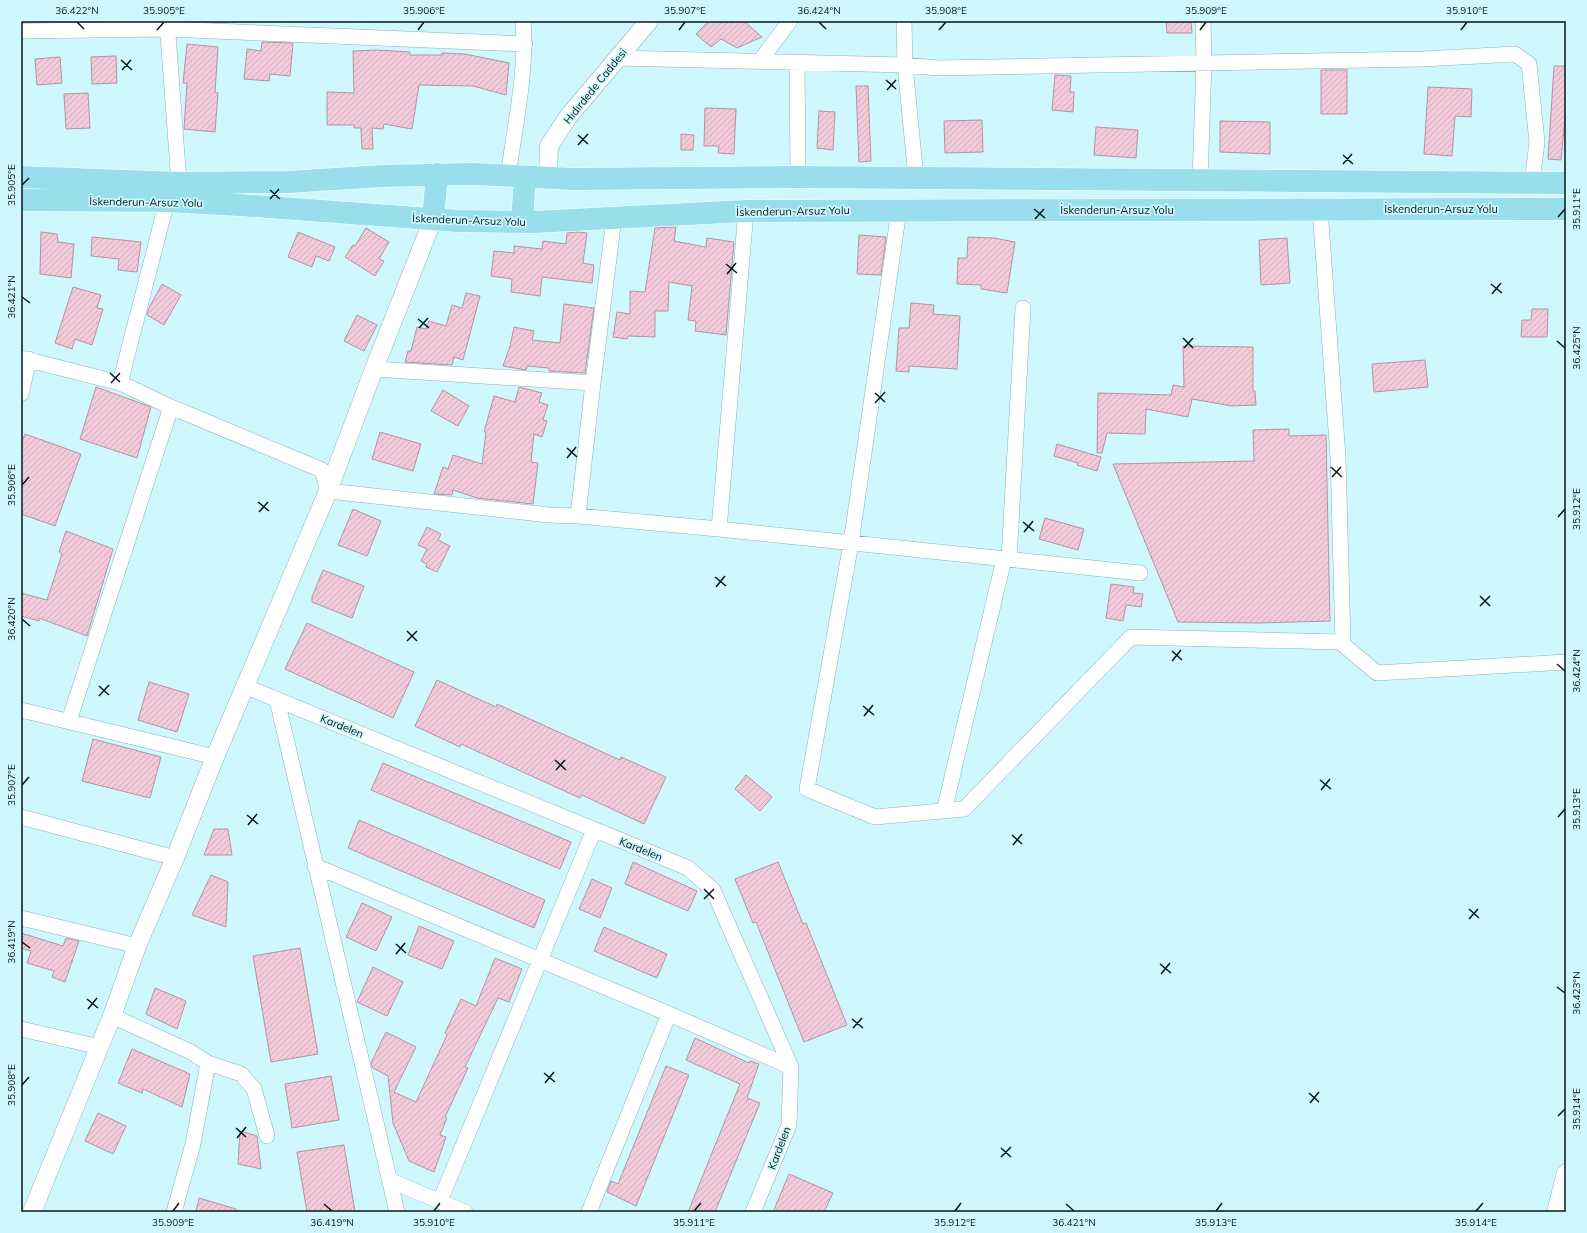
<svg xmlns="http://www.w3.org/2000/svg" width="1587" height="1233" font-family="Mulish,sans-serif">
	<defs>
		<pattern id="building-hatch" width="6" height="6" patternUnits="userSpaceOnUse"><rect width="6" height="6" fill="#f2cad9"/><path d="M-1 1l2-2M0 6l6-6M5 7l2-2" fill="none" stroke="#ceadba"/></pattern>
	</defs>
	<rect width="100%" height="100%" fill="#cef7fe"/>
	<path fill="url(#building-hatch)" stroke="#b594a1" d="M709,21H744L762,37L737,48L721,39L711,47L696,34Z
		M1166,21H1191L1192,33H1167Z
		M262,42L293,43L290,76L270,74L269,81L244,79L247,49L261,51Z
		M187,44L218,47L215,92L218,93L215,132L184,129L187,83H183Z
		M377,50L410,52V55H442V53L465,54L509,63L506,95L473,86L419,85L412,129L384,124L383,129L372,128L373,149H362L361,128H354V125H327V92L354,93L353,51Z
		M116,56L117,83L92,84L91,57Z
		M60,57L62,83L37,85L35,59Z
		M1554,66H1566V108L1561,160L1548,159Z
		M1321,70H1347V114H1321Z
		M1055,75L1071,76L1070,92H1074L1073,112L1052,110Z
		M856,86H868L871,161L859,162Z
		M1428,87L1472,89L1471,117L1455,116L1452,156L1424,154Z
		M88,93L90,128L66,129L64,94Z
		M705,108L736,109L734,154L718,153L719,146H704Z
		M819,111L835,112L833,150L817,148Z
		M982,120L983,152L945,153L944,121Z
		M1220,121L1270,122V154L1220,152Z
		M1096,127L1138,130L1136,158L1094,155Z
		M681,134L694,135L693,150H681Z
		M676,227L674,241L706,247L707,238L734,242L726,335L695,331L696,321L688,320L692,286L669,282L668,311H655V337L628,336L627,339L613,337L617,312L630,314V291L645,292L655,228Z
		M366,228L389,242L379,259L384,261L375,276L345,257L353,245L355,246Z
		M41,232L57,234L58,242L74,244L71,278L40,274Z
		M298,232L335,247L329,261L316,256L312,267L288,257Z
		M577,232L587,233L583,263L594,265L592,283L542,277L540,296L511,292L512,279L491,276L494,251L514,253V246L542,249L543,241L566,244L567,233Z
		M859,235L886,237L881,275L857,274Z
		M92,237L141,242L137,272L118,270L119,259L91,256Z
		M968,237L994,238L1015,242L1007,293L981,289V285L957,284L958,258H967Z
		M1287,238L1290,283L1261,285L1259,240Z
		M162,284L181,295L164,325L147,315L149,308Z
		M73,287L101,295L97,308L103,309L92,345L75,339L72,349L55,343Z
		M466,293L480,296L463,360L454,357L452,365L405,362L408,351H411L417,327L426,329L429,321L446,326L452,305L462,308Z
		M911,303L934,305L933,314L960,316L957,369L909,366V372L896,371L899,328H909Z
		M564,304L594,308L585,373L549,371V368L527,366L526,370L503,366L510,346L514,327L534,331L532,340L560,343Z
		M1532,309H1548L1547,337H1521L1522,320H1531Z
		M357,315L377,325L364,351L344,341Z
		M1183,346L1253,347V391H1255L1256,405L1232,406L1192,399L1188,417L1146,409L1145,434L1107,433L1102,453H1097L1098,393L1171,395L1173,385L1184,387Z
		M1425,360L1428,387L1374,392L1372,364Z
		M96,387L151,407L137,458L80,439Z
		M519,387L542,393L539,402L548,405L543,420L547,421L542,437L534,434L531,462L538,463L533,504L477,498L453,490L452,495L434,494L443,467L448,469L453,455L482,464L486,432H484L494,396L515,402Z
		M443,390L469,406L458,426L431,411Z
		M1289,429V436L1326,435L1330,621L1258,623L1178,622L1113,464L1254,461L1253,430Z
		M380,432L421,444L413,471L372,459Z
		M25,434L81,454L55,526L21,514V444Z
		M1057,444L1101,457L1097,471L1077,465L1078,463L1054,456Z
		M353,509L381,521L367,556L338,545Z
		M1045,518L1084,529L1078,550L1039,539Z
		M427,527L441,534L438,540L450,546L437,572L426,567L427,564L421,561L427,549L418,545Z
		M66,531L113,549L87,636L39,618V621L21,616V593L47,600L62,554L59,552Z
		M323,570L364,586L352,618L312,602V597Z
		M1111,584L1134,587L1133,593L1143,594L1141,607L1126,605L1123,621L1106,618Z
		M307,623L414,672L393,718L285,669Z
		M437,680L496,707L497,704L620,760L621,757L666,777L644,824L582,795L580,798L461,744L460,747L415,726Z
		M149,682L189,694L177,732L138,720Z
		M93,739L161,757L150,798L82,781Z
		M383,763L571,842L560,869L371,790Z
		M746,775L772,797L760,811L735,789Z
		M359,820L545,900L534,928L348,848Z
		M214,829H228L232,855H204Z
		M633,862L697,891L688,911L625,884Z
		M778,862L803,924L806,923L847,1025L804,1042L756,922L753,923L735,879Z
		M211,875L228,882L226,927L192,915Z
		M592,879L612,888L600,918L579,909Z
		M362,903L392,917L376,951L346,937Z
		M419,926L454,941L442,969L408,955Z
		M604,927L667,954L657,978L594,951Z
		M21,933L63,946L66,938L79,941L65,982L52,977L54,971L27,963L31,951L21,948Z
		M300,948L318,1054L271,1062L253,956Z
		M495,958L522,969L509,1002L498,998L465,1067L468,1068L445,1117L447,1118L440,1135L446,1137L434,1172L409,1161L393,1123L388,1076L373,1068L371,1063L386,1032L416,1047L394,1092L416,1102L447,1035L445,1033L461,999L476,1006Z
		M373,967L403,982L387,1016L357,1002Z
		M155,988L186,1001L177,1029L146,1014Z
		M695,1038L749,1063L750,1061L759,1064L747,1098L760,1103L715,1212H688L740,1084L686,1060Z
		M132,1049L190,1074L182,1107L143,1089L142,1093L118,1083Z
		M666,1066L689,1075L636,1206L607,1192L611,1181L618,1184Z
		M331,1076L339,1120L292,1128L285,1084Z
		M98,1113L126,1126L113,1154L85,1141Z
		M240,1131L257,1136L261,1169L238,1164Z
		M344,1145L355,1212H307L297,1152Z
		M789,1174L833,1193L824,1212H773Z
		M199,1198L236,1209V1212H196Z"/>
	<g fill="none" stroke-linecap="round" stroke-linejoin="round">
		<g stroke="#8bb2b9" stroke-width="16">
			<path id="minor" d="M167,21L179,183
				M904,21L905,65L916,178
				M21,31L167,29L525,44
				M617,58L905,65L938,68L1423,59L1515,54L1529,64L1537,142L1532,183
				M759,62L790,21
				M797,63L798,177
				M508,176C515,125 527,72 523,21
				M1200,180L1204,63L1203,21
				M1320,209L1338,457L1343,643L1340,642
				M899,210L851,543L807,789L875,817L964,809L1131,637L1340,642L1377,673L1566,662
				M21,358L120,383L171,407L322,470L328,491L549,515L578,516L719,529L1140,573
				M374,369L593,383
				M120,383L167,201
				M21,394L29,359
				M578,516L593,383L614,219
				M719,529L746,211
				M1009,559L1023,308
				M244,686L688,868L713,890L791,1067L789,1125L753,1212
				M277,700L397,1212
				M21,710L215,757
				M69,721L171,407
				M944,811L1004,559
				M21,817L175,858
				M315,866L669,1014L791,1067
				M21,918L137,946
				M112,1016L191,1052L208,1063L241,1074L254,1089L267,1136
				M21,1029L100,1047
				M389,1180L465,1212
				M440,1201L594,830
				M174,1212L193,1144L208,1063
				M589,1212L669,1014"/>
		</g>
		<g stroke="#8bb2b9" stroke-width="19">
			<path id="tertiary" d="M548,178L549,146L568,117L649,21
				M32,1212L112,1016L137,946L175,858L215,757L328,491L374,369L433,219
				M1556,1212L1566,1173"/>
		</g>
		<g stroke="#fff" stroke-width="23">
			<path id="primary" d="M21,177L179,183L288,182L382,176L473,174L573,179L798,177L1566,183
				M21,200L167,201L239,205L458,221L533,222L746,211L1566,209
				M433,219L437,174
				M522,222L525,177"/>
		</g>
		<use href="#minor" stroke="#fff" stroke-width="15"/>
		<use href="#tertiary" stroke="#fff" stroke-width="18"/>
		<use href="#primary" stroke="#99dfeb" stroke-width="22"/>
	</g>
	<path fill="none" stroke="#081719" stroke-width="1.5" d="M77,22L84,29M819,22L826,29M157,30L164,22M418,30L424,22M679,30L685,22M939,30L946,22M1200,30L1206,22M1461,30L1467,22M121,60L132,70M122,70L131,60M886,80L896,89M887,90L896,80M578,135L588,144M578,145L588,134M1343,155L1353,164M1343,164L1352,154M22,185L29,178M270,190L280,199M270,199L279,189M1034,209L1045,218M1558,217L1565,209M1035,219L1044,209M726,264L737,273M727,274L736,263M1491,284L1502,293M1492,294L1501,283M22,297L30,303M418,319L429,328M419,328L428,318M1183,338L1193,348M1557,341L1565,348M1184,348L1193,338M110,373L120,382M111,383L120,373M875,393L885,402M875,403L885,392M567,448L577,457M567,458L576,447M1331,467L1342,477M1332,477L1341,467M22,485L29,477M258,502L269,511M259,512L268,502M1558,517L1565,509M1023,522L1034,531M1024,532L1033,521M715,577L726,586M716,587L725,576M1480,596L1490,606M1480,606L1490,596M22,619L30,626M407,631L417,641M407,641L417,631M1172,651L1182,660M1172,661L1181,650M1557,664L1565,671M99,686L109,695M99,696L109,685M863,706L874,715M864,716L873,705M555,760L566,770M556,770L565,760M1320,780L1331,789M22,785L29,777M1321,790L1330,779M247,815L258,824M1558,817L1565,809M248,825L257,814M1012,835L1022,844M1013,845L1022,834M704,889L714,899M704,899L714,889M1469,909L1479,918M1469,919L1478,909M22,942L30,948M396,944L406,953M396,954L405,943M1160,964L1171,973M1161,974L1170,963M1557,987L1565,993M87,999L98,1008M88,1009L97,998M852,1019L863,1028M853,1028L862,1018M544,1073L555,1082M545,1083L554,1072M22,1085L29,1077M1309,1093L1319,1102M1310,1103L1319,1092M1558,1116L1565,1109M236,1128L246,1137M237,1138L246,1127M1001,1148L1011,1157M1001,1157L1011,1147M324,1204L332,1211M1066,1204L1074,1211M173,1211L179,1203M434,1211L440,1203M694,1211L701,1203M955,1211L961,1203M1216,1211L1222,1203M1476,1211L1483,1203"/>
	<g text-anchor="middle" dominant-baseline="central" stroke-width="3.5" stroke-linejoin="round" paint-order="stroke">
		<g font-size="11" fill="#081719" stroke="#cef7fe">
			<text transform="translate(595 86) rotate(-51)">Hıdırdede Caddesi</text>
			<text transform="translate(146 202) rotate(1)">İskenderun-Arsuz Yolu</text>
			<text x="1441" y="209">İskenderun-Arsuz Yolu</text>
			<text x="1117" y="210">İskenderun-Arsuz Yolu</text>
			<text transform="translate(793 211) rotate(-1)">İskenderun-Arsuz Yolu</text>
			<text transform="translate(469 220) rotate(2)">İskenderun-Arsuz Yolu</text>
			<text transform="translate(342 726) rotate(22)">Kardelen</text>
			<text transform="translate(641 849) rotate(22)">Kardelen</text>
			<text transform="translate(779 1148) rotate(-69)">Kardelen</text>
		</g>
	</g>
	<rect width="1587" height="1233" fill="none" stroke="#cef7fe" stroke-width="44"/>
	<rect x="22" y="22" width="1543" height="1189" fill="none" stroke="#081719" stroke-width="1.5"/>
	<g font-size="10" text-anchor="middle" fill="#081719">
		<text x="77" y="14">36.422°N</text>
		<text x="164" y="14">35.905°E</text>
		<text x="424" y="14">35.906°E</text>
		<text x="685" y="14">35.907°E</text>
		<text x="819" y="14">36.424°N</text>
		<text x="946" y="14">35.908°E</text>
		<text x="1206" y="14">35.909°E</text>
		<text x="1467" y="14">35.910°E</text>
		<text transform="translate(11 185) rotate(-90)" y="4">35.905°E</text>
		<text transform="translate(1576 209) rotate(-90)" y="4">35.911°E</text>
		<text transform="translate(11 297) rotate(-90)" y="4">36.421°N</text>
		<text transform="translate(1576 348) rotate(-90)" y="4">36.425°N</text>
		<text transform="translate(11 485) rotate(-90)" y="4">35.906°E</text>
		<text transform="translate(1576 509) rotate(-90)" y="4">35.912°E</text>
		<text transform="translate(11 619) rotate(-90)" y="4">36.420°N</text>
		<text transform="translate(1576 671) rotate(-90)" y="4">36.424°N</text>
		<text transform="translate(11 785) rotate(-90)" y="4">35.907°E</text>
		<text transform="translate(1576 809) rotate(-90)" y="4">35.913°E</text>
		<text transform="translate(11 942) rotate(-90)" y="4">36.419°N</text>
		<text transform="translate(1576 993) rotate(-90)" y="4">36.423°N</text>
		<text transform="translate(11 1085) rotate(-90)" y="4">35.908°E</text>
		<text transform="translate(1576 1109) rotate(-90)" y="4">35.914°E</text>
		<text x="173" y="1226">35.909°E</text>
		<text x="332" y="1226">36.419°N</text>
		<text x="434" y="1226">35.910°E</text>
		<text x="694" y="1226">35.911°E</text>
		<text x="955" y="1226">35.912°E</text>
		<text x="1074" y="1226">36.421°N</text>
		<text x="1216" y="1226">35.913°E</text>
		<text x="1476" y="1226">35.914°E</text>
	</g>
</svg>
